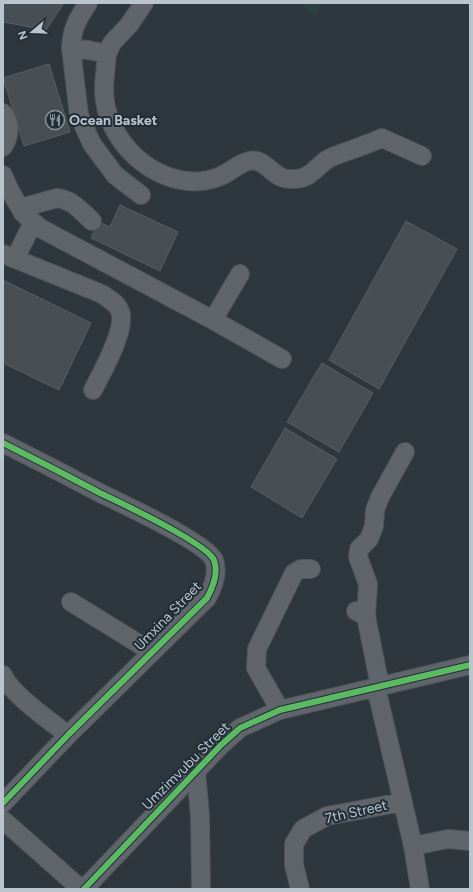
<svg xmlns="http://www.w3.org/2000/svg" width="473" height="892" font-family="Figtree,sans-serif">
	<rect width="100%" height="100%" fill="#2e373d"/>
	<path fill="#2b4242" d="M301,3H322L314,16Z"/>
	<path fill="#484f54" stroke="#575e64" d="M3,3H64L46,30L3,22Z
		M49,64L70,132L24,146L3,78Z
		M120,205L178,232L160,271L91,238L99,222L110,227Z
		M406,221L457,249L379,389L329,360Z
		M3,280L91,323L59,390L3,363Z
		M322,363L373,393L339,452L287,422Z
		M285,428L337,459L302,518L251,487Z"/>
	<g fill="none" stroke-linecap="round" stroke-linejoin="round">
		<g stroke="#4d5357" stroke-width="20">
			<path id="minor" d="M88,3C77,20 72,28 71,48L88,50L107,54L112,43L129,25L144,3
				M71,48L79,115L92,144L115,175L141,195
				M107,54C106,66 104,79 104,91C105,140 153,186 202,181C209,180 217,178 223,175C231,171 240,163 249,161C264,158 269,172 281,177C284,179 292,179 295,179C310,179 317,166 328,159C333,156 340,154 345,152C358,148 370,143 382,138L422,156
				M3,113C11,123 10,136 3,147
				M3,175L9,189L23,213L40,228L213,320L282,359
				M21,208L57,198C73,200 81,211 92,221
				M3,254L102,294C109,299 117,303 120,311C127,329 102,372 93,390
				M15,259L33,222
				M213,320L240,274
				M3,443C35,459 68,476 100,493C121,503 206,543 214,560C219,573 213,587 207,598L68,735L3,803
				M71,602L152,652
				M356,611L366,616L380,686
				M366,616L368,584L358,557L359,549L369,539L374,526L375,510L380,497L405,452
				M3,675C11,694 50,721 68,735
				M376,687L413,846L420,889
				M280,710L256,668L257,649L294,573L301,569H311
				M196,771L200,816L201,889
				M3,820L81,889
				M413,846L448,839L470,841
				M84,889L221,745L240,728L280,710L470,665
				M300,889L294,865V844L303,829L327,816L402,802"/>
		</g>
		<use href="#minor" stroke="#5f656a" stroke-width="18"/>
		<g stroke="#212e38" stroke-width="8">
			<path id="cycleway" d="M3,443C35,459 68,476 100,493C121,503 206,543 214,560C219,573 213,587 207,598L68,735L3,803
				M84,889L221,745L240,728L280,710L470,665"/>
		</g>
		<use href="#cycleway" stroke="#5cba63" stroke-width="6"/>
	</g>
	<defs>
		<g id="restaurant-ring" transform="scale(1)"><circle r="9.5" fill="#212e38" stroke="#89939a" stroke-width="1.5"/><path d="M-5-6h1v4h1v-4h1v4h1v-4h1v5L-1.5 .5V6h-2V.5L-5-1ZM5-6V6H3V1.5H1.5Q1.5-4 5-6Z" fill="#89939a"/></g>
	</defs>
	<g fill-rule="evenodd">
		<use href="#restaurant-ring" x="55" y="120"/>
	</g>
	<g text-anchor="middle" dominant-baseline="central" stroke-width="4" stroke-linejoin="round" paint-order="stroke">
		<g font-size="14" font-weight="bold" fill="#bac4cc" stroke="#212e38" text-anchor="start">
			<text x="69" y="120">Ocean Basket</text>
		</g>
		<g font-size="14" fill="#bac4cc" stroke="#212e38">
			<text transform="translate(168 616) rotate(-46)">Umxina Street</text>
			<text transform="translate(186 766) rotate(-45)">Umzimvubu Street</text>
			<text transform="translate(356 812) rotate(-13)">7th Street</text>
		</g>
	</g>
	<rect width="473" height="892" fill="none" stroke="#bac4cc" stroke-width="8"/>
	<g transform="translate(32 32) rotate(251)" stroke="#212e38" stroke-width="3" paint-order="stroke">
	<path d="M0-3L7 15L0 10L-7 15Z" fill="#bac4cc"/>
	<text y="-6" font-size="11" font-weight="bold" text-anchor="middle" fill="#bac4cc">N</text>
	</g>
</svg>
